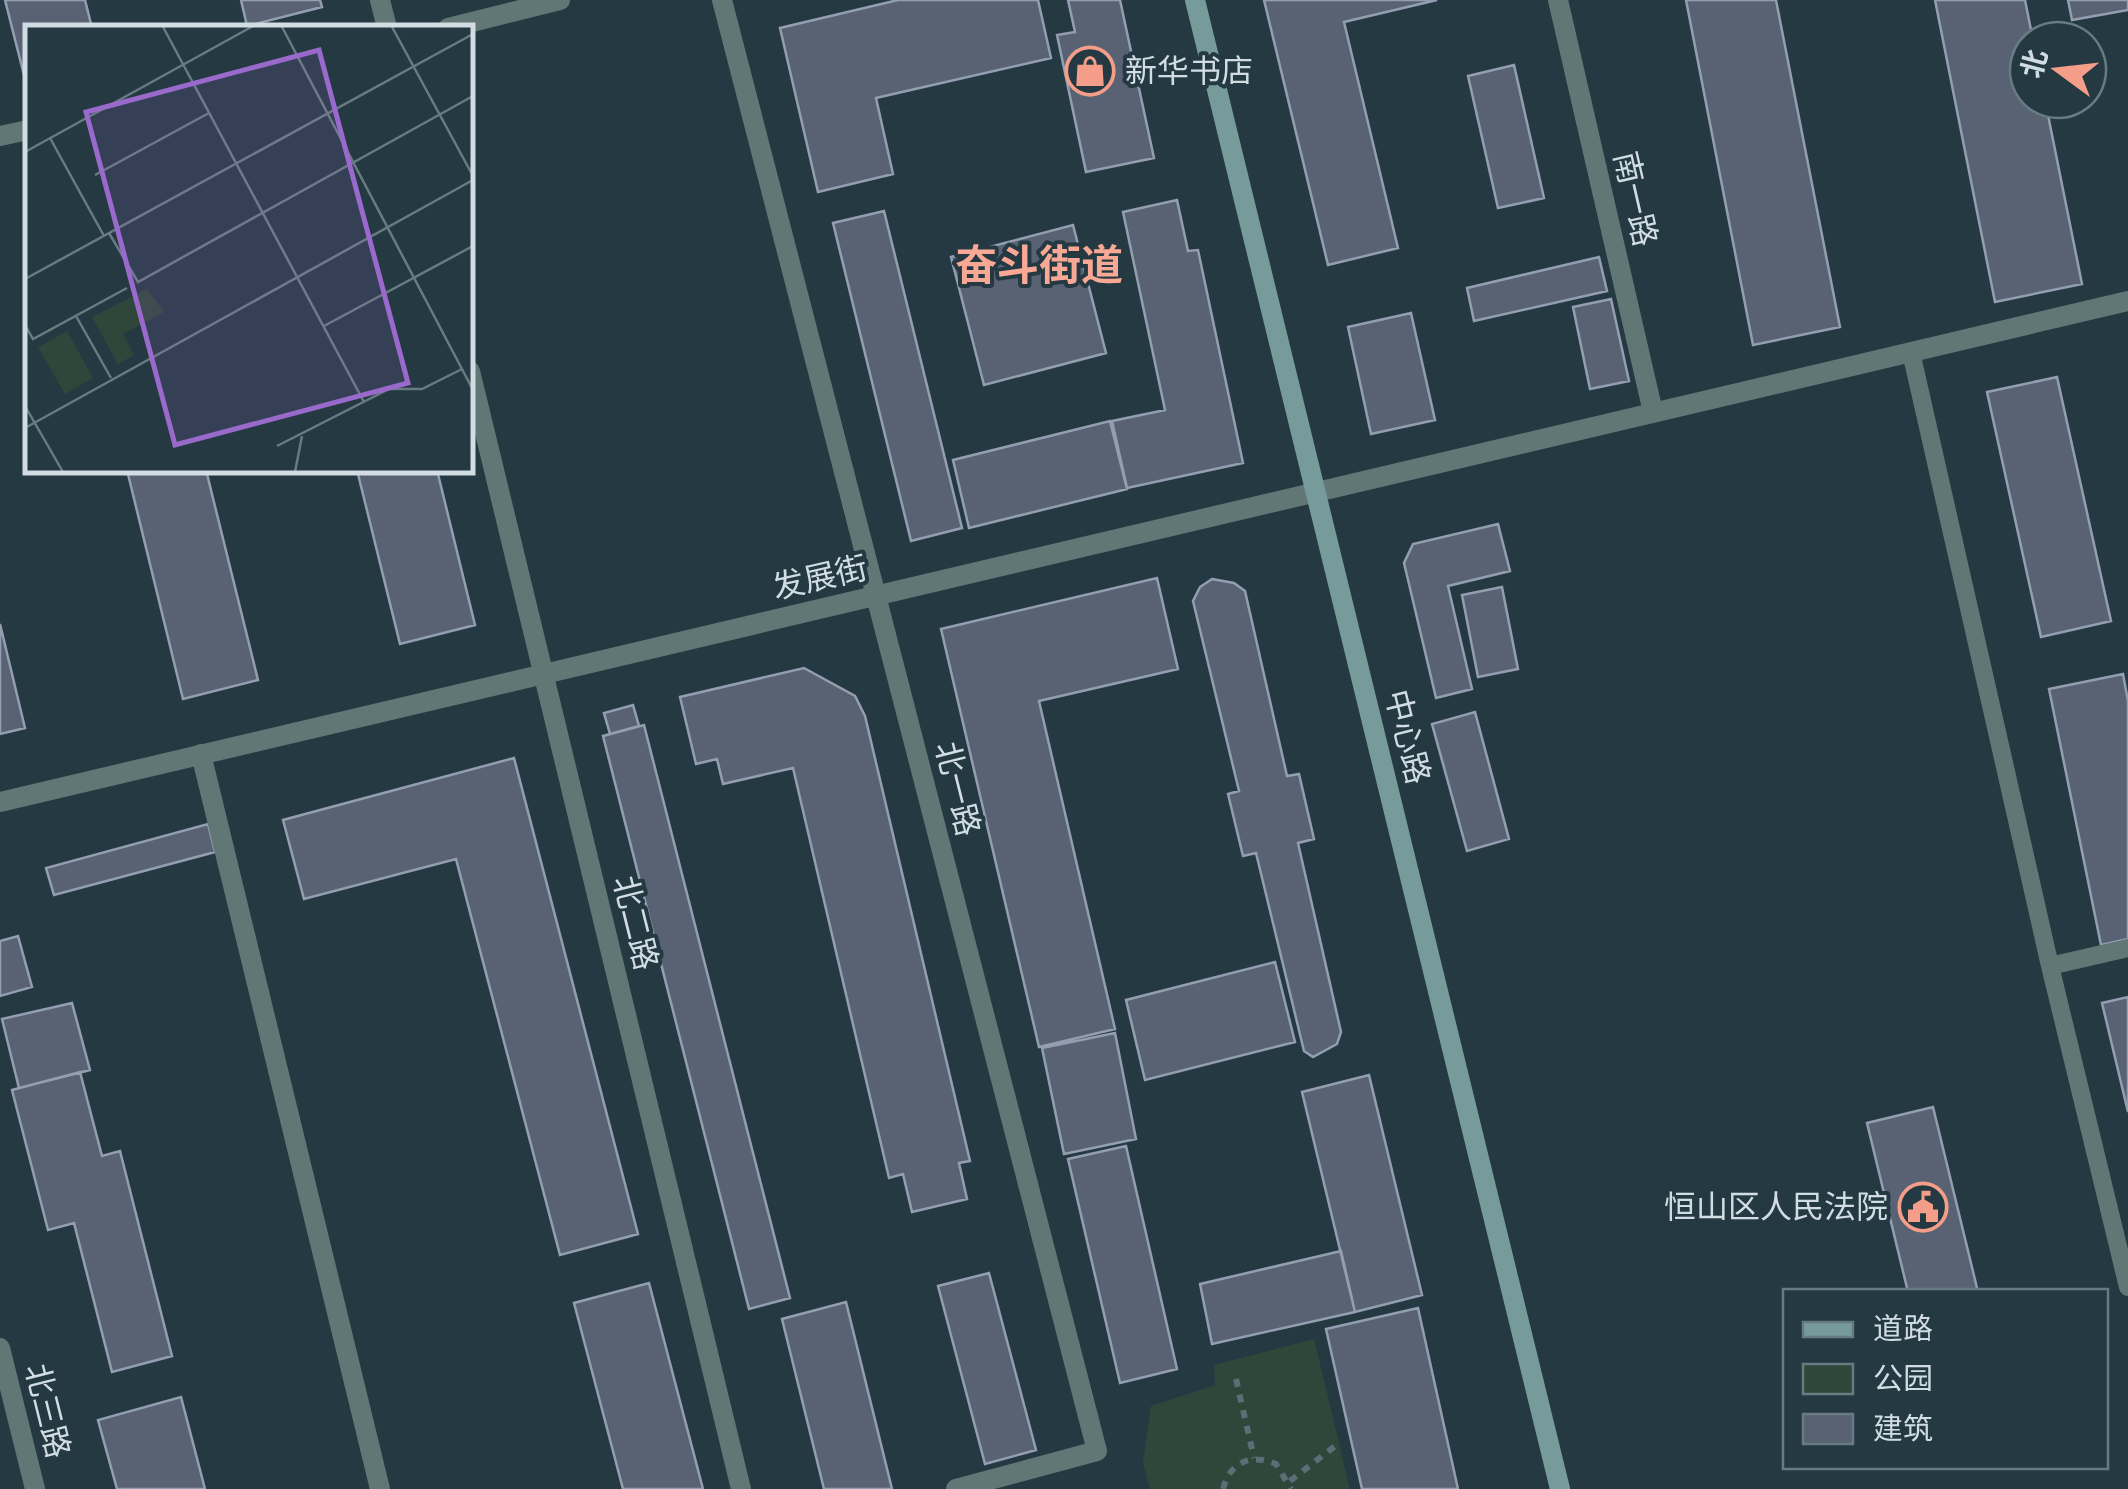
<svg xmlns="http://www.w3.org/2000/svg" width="2128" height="1489" font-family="Karla,'Noto Sans SC',sans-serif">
	<rect width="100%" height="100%" fill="#243942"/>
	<path fill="#2f473a" d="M1314,1339L1350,1489H1150L1143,1463L1151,1406L1215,1385L1214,1365Z"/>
	<path fill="#586273" stroke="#939eb1" stroke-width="2.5" d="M5,0H85L92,28H28L25,79Z
		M241,0H320L322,7L247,26Z
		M898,0H1038L1051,58L876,98L893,174L818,192L780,28Z
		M1068,0H1120L1154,158L1086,172L1057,35L1075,32Z
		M1264,0H1437L1344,22L1398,248L1328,265Z
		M1686,0H1776L1840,327L1753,345Z
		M1935,0H2025L2033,40H2028V100H2045L2082,284L1995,302Z
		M2068,0H2128V10L2072,20Z
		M1514,65L1544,198L1498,208L1468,76Z
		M1177,200L1188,251L1198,250L1243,463L1127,488L1112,421L1165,410L1123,212Z
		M884,211L962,528L911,541L833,223Z
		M1073,225L1106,353L984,385L951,257Z
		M1599,257L1607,291L1474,321L1467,288Z
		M1611,299L1629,381L1590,389L1573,307Z
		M1411,313L1435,420L1371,434L1348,327Z
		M2057,377L2111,621L2041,637L1987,392Z
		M1110,421L1127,489L969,528L953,460Z
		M127,470H206L258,680L183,699Z
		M357,470H437L475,625L400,644Z
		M1498,524L1510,571L1448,586L1472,689L1436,698L1404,563L1413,544Z
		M1157,578L1178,669L1039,701L1115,1029L1039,1047L941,629Z
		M1212,579L1234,583L1245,591L1287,776L1299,774L1314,839L1298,843L1341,1032L1337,1044L1313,1057L1304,1051L1256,853L1243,856L1228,794L1239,791L1193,601L1200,587Z
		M1502,587L1518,669L1478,677L1462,595Z
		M0,624L25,728L0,734Z
		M804,668L855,696L865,716L970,1161L959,1163L967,1199L912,1212L903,1174L889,1178L793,768L723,784L717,759L696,764L680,697Z
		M2123,674L2128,701V939L2101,945L2049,689Z
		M633,705L639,726L610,734L604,713Z
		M1475,712L1509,839L1467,851L1432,724Z
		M644,725L790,1298L749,1309L603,736Z
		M514,758L638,1234L560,1255L456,859L304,899L283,820Z
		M208,824L215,852L54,895L46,868Z
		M18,936L32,987L0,996V941Z
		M1275,962L1295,1042L1145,1080L1126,1000Z
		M2128,997V1112L2102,1003Z
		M72,1003L90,1070L19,1088L2,1019Z
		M1115,1033L1136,1139L1064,1154L1042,1048Z
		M80,1072L102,1156L120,1151L172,1356L112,1372L74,1223L48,1230L12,1090Z
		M1369,1075L1422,1295L1355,1312L1302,1092Z
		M1933,1107L1978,1292H1908L1867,1123Z
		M1126,1146L1177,1369L1120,1383L1068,1159Z
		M1341,1251L1355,1312L1212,1344L1200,1284Z
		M989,1273L1036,1450L985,1464L938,1286Z
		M649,1283L703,1489H623L574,1303Z
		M846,1302L892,1489H824L782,1319Z
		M1418,1308L1458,1489H1362L1326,1329Z
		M181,1397L205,1489H117L98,1420Z"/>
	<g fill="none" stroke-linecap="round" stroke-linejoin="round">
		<path stroke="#5b6e76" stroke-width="6" stroke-dasharray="8 8" stroke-linecap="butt" d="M1236,1379L1254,1458
			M1290,1481L1339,1443
			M1223,1489C1230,1462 1251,1453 1276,1464L1291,1489"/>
		<path stroke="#607776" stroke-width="18" d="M1911,352L2050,966L2128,1287
			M2050,966L2128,948"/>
		<path stroke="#607776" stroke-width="20" d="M380,0L387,28
			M722,0L1097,1451L956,1489
			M1558,0L1653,412
			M448,28L560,0
			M0,136L28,130
			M470,371L741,1489
			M201,754L380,1489
			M0,802L2128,301
			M0,1348L35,1489"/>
		<path stroke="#769b9a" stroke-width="20" d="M1195,0L1560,1489"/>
	</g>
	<defs>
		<g id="shop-ring" transform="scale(2.5)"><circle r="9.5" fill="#243942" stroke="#f49e89" stroke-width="1.5"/><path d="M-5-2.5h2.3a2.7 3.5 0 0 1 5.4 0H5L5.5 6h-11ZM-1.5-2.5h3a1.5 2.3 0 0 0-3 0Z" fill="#f49e89"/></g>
		<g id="civic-ring" transform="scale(2.5)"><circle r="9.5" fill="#243942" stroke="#f49e89" stroke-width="1.5"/><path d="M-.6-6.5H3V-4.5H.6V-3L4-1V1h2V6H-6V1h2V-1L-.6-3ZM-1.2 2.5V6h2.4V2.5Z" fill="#f49e89"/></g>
	</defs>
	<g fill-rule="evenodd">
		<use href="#shop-ring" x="1090" y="71"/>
		<use href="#civic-ring" x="1923" y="1207"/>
	</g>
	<g text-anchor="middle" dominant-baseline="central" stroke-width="8" stroke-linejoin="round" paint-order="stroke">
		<g font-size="32" fill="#d1dde3" stroke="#243942" text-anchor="start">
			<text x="1125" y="71">新华书店</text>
			<text x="1888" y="1207" text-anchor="end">恒山区人民法院</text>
		</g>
		<g font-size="32" fill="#d1dde3" stroke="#243942">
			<text transform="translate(1635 199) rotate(77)">南一路</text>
			<text transform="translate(820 578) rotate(-13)">发展街</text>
			<text transform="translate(1407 737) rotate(76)">中心路</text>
			<text transform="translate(957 789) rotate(76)">北一路</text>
			<text transform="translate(635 923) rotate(76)">北二路</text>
			<text transform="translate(47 1411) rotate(76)">北三路</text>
		</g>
		<g font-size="42" font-weight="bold" fill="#f8a894" stroke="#243942">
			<text x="1039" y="266">奋斗街道</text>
		</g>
	</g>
	<g transform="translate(25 25)">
		<rect width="448" height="448" fill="#243942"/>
		<path d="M122,264L139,287L98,309L109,330L93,339L67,292ZM42,306L68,353L40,369L13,322Z" fill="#2f473a"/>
		<path fill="none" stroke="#697b82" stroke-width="2.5" d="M137,0L339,377M256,0L448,365M366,0L448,151M25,113L79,211M0,127L230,0M70,150L184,88M84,208L113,257L448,71M0,254L448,9M51,291L86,353M0,300L8,314L102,263M299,301L448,221M0,381L38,447M0,403L448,155M252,421L364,364H397L437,344M270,447L277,411"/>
		<path fill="#996acc" fill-opacity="0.15" stroke="#996acc" stroke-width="5" d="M294,25L383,358L150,420L61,87Z"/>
		<rect width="448" height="448" fill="none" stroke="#d1dde3" stroke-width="5"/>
	</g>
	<rect x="1783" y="1289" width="325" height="180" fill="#243942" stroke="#697b82" stroke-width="2.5"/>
	<rect x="1803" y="1322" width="50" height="15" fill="#769b9a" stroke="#697b82" stroke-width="2.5"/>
	<text x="1873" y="1339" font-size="30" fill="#d1dde3">道路</text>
	<rect x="1803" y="1364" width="50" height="30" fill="#2f473a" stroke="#697b82" stroke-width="2.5"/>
	<text x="1873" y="1389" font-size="30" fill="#d1dde3">公园</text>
	<rect x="1803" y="1414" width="50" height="30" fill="#586273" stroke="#697b82" stroke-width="2.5"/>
	<text x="1873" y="1439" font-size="30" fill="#d1dde3">建筑</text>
	<g transform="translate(2058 70) rotate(285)"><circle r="48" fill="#243942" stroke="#697b82" stroke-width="2.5"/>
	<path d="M0-8L18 38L0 25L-18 38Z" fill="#f49e89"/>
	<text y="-15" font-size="28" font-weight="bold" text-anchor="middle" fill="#d1dde3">北</text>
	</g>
</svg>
